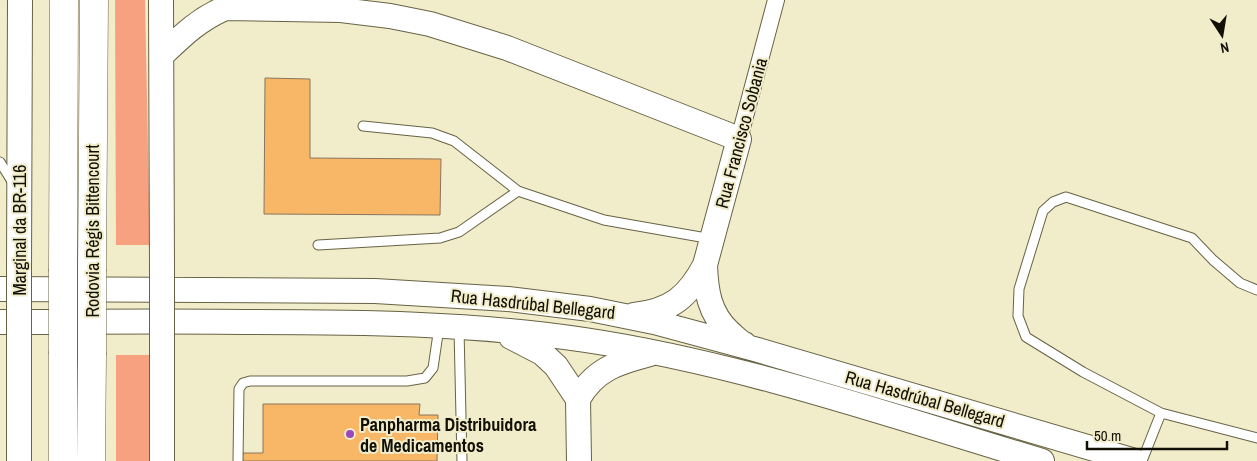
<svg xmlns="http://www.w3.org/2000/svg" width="1257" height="461" font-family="'Archivo Narrow',sans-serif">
	<rect width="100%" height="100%" fill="#f1edcb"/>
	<path fill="#f8a180" d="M115,0H145L150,245H116Z
		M116,355H151V461H116Z"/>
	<path fill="#f8b766" stroke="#8a755d" d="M265,78L310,79V158L441,159L440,215L264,214Z
		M263,404H420L419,415H438L437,461H240V453H263Z"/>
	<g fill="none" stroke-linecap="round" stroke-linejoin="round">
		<g stroke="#676345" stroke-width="11">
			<path id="lane" d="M363,126L432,133L454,141L518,191L604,220L712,239
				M0,162L13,183
				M318,245L440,238L459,232L518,191
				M1257,290L1240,283L1213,260L1192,238L1066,197L1053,202L1043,211L1019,289L1018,316L1026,337L1083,372L1161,413L1257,438
				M459,329L462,461
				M238,461L239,389L243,383L250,381H407L425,378L433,368L439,327
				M1142,461L1161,413"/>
		</g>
		<g stroke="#676345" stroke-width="18">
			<path id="street" d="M739,139L776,0"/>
		</g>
		<g stroke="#676345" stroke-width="26">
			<path id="secondary" d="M161,0L162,269
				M162,55C183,35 198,20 225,8L341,10L390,16L430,24L507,48L739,139L705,265C688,297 671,311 634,315
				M705,265C706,291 709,313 729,332C734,336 738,341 744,344
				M19,270L20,0
				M0,289L375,291L508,299L590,309L654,322L758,350L1135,461
				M0,322C82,322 163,321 245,322C359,322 472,323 585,340C739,363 892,416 1042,461
				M511,337L542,353L556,366L578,399L579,461
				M162,353V461
				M578,399C595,369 617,363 650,354
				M19,461V355"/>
		</g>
		<g stroke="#676345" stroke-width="29">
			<path id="highway" d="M63,269L64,0
				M92,269L94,0
				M63,461V354
				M91,461L92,355"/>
		</g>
		<use href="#lane" stroke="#fff" stroke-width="9"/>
		<use href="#street" stroke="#fff" stroke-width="16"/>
		<use href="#secondary" stroke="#fff" stroke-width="24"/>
		<use href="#highway" stroke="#fff" stroke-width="28"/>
		<g stroke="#676345" stroke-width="26" stroke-linecap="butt">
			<path id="secondary-bridge" d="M162,269V353
				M19,355V270"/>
		</g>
		<g stroke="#676345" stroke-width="29" stroke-linecap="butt">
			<path id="highway-bridge" d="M63,354V269
				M92,355V269"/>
		</g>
		<use href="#secondary-bridge" stroke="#fff" stroke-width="24"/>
		<use href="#highway-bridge" stroke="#fff" stroke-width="28"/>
	</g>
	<circle fill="#984aba" stroke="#f1edcb" stroke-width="2" cx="350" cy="434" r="5"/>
	<g text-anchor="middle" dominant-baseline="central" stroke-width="4" stroke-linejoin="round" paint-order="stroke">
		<g font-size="18" fill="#121005" stroke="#f1edcb">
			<text transform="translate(741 133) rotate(-75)">Rua Francisco Sobania</text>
			<text transform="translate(19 230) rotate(-90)">Marginal da BR-116</text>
			<text transform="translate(92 231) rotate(-90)">Rodovia Régis Bittencourt</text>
			<text transform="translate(533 304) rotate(6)">Rua Hasdrúbal Bellegard</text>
			<text transform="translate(925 399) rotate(16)">Rua Hasdrúbal Bellegard</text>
		</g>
		<g font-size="18" font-weight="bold" fill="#121005" stroke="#f1edcb" text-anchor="start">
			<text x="360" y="424">Panpharma Distribuidora<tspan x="360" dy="21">de Medicamentos</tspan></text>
		</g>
	</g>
	<g transform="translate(1222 35) rotate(168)" stroke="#f1edcb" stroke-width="4" paint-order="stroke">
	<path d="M0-4L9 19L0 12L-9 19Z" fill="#121005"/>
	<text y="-8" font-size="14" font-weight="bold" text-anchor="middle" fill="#121005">N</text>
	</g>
	<path d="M1087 441v8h140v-8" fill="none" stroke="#121005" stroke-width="2.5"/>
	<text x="1094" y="441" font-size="15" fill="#121005" stroke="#f1edcb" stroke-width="4" paint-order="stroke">50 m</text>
</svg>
